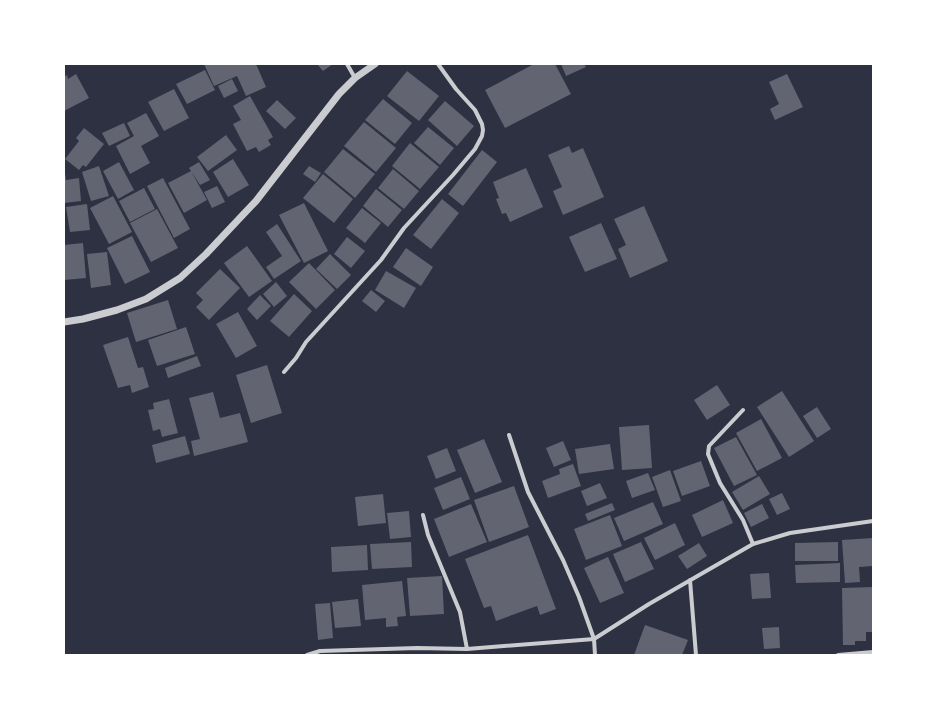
<svg xmlns="http://www.w3.org/2000/svg" width="937" height="719" font-family="'Space Grotesk',sans-serif">
	<rect width="100%" height="100%" fill="#2d3142"/>
	<path fill="#626471" d="M204,64H256L266,87L246,96L237,76L214,86Z
		M317,64H333L323,71Z
		M534,64H555L571,94L505,128L485,90Z
		M561,64H584L586,67L566,76Z
		M205,70L215,90L187,104L176,84Z
		M407,71L439,96L419,121L387,96Z
		M76,74L89,98L64,111V77L67,75L68,79Z
		M787,74L803,107L775,120L770,109L779,104L769,82Z
		M232,79L238,91L224,98L218,86Z
		M174,89L189,118L164,131L148,102Z
		M250,96L273,137L268,140L271,145L259,152L256,147L247,151L233,124L241,120L233,106Z
		M383,99L412,123L395,144L365,120Z
		M277,100L296,118L285,129L266,111Z
		M445,101L474,126L457,146L428,120Z
		M146,113L159,136L141,146L150,163L130,174L116,146L134,136L127,123Z
		M364,122L396,148L376,172L344,146Z
		M124,123L130,136L109,146L102,133Z
		M428,127L454,148L440,165L414,143Z
		M84,128L104,144L86,167L83,165L79,170L65,159L79,141L76,138Z
		M226,135L237,150L208,171L197,157Z
		M410,143L439,167L420,189L392,166Z
		M569,146L572,153L583,148L604,197L563,215L553,191L562,187L548,155Z
		M343,149L375,174L355,198L324,172Z
		M482,150L497,162L463,206L448,194Z
		M233,159L249,185L228,197L213,172Z
		M119,162L134,190L118,199L103,171Z
		M199,162L210,180L200,185L189,168Z
		M99,166L109,196L91,201L82,172Z
		M309,166L321,173L315,182L303,174Z
		M526,168L543,207L510,222L506,213L502,214L496,199L499,198L493,182Z
		M393,169L419,191L404,209L378,188Z
		M191,171L207,200L184,213L168,183Z
		M64,173H65L66,180L79,178L81,201L64,203Z
		M323,174L353,199L334,223L303,198Z
		M163,178L190,229L174,238L147,186Z
		M217,186L225,202L212,208L204,192Z
		M144,188L155,209L130,222L119,201Z
		M376,189L402,210L388,227L363,206Z
		M113,196L132,232L109,244L90,208Z
		M442,199L459,213L431,249L413,235Z
		M304,203L328,251L304,263L279,215Z
		M87,204L90,230L70,232L66,207Z
		M644,206L668,261L630,278L618,249L626,245L614,219Z
		M362,208L381,223L365,243L346,228Z
		M157,209L178,248L151,262L130,223Z
		M601,223L617,259L585,272L569,237Z
		M277,224L301,261L274,279L266,267L282,256L266,232Z
		M132,236L150,272L125,284L107,248Z
		M347,237L365,251L351,268L334,254Z
		M83,243L86,278L64,280V245Z
		M247,246L272,281L249,297L224,263Z
		M406,248L433,267L421,286L393,267Z
		M107,252L111,285L91,288L87,254Z
		M330,254L351,275L337,289L316,269Z
		M309,263L335,290L316,309L289,282Z
		M220,269L240,288L209,320L196,307L203,300L196,293Z
		M386,271L416,288L404,308L375,290Z
		M276,282L287,296L274,307L263,294Z
		M371,290L385,301L376,312L362,301Z
		M294,294L312,311L289,337L270,321Z
		M260,295L271,306L257,320L247,309Z
		M168,300L177,329L136,342L127,313Z
		M238,312L257,346L236,358L216,324Z
		M186,327L195,354L157,366L148,340Z
		M128,337L138,368L143,367L149,387L132,393L130,385L118,388L103,345Z
		M197,356L201,366L168,378L165,368Z
		M267,365L282,413L251,423L236,375Z
		M717,385L730,405L707,420L694,400Z
		M782,391L814,441L789,457L757,407Z
		M213,392L220,418L240,413L248,442L194,456L191,441L200,439L189,398Z
		M169,399L178,433L162,437L160,429L153,431L148,410L154,409L153,403Z
		M817,407L831,429L817,438L803,416Z
		M761,419L782,458L757,471L736,433Z
		M649,425L652,468L622,470L619,427Z
		M185,436L190,454L156,463L152,445Z
		M736,437L757,475L734,486L714,448Z
		M484,439L502,482L475,493L457,450Z
		M563,441L571,460L554,467L546,448Z
		M610,444L614,469L579,474L575,449Z
		M447,448L456,471L436,479L427,456Z
		M701,461L710,486L682,496L673,471Z
		M573,464L581,486L548,498L542,481L560,474L559,469Z
		M670,470L681,501L663,507L652,477Z
		M648,473L655,490L632,498L626,481Z
		M759,476L770,494L743,510L732,492Z
		M461,477L470,499L443,510L434,488Z
		M600,483L607,498L587,506L581,491Z
		M514,486L529,527L489,542L474,500Z
		M782,493L790,509L777,515L769,499Z
		M383,494L386,523L358,526L355,497Z
		M723,500L733,523L702,537L692,515Z
		M653,502L663,524L624,541L614,518Z
		M612,503L615,510L588,521L585,514Z
		M471,504L487,542L449,557L434,519Z
		M762,504L769,518L751,527L744,513Z
		M409,511L411,537L390,539L387,513Z
		M610,515L622,546L586,560L574,529Z
		M675,523L685,545L655,560L644,538Z
		M528,535L556,609L540,615L537,606L496,621L491,606L484,608L465,559Z
		M873,538V566L859,567L860,582L845,583L842,540Z
		M411,542L412,567L372,569L370,544Z
		M641,542L654,569L625,582L613,554Z
		M838,542V561H795V543Z
		M699,543L707,556L687,569L678,556Z
		M367,545L368,570L332,572L331,547Z
		M608,557L624,593L600,603L584,568Z
		M840,563V582L796,583L795,565Z
		M769,573L771,598L752,599L750,574Z
		M442,576L444,614L410,616L407,578Z
		M402,581L406,616L397,617L398,626L386,627V618L365,620L362,585Z
		M872,587L873,632H866V641H855V645H843L842,588Z
		M358,599L361,626L335,628L332,602Z
		M330,603L333,638L318,640L315,604Z
		M645,625L688,640L682,655H634Z
		M779,627L780,648L764,649L762,628Z"/>
	<g fill="none" stroke-linecap="round" stroke-linejoin="round">
		<path stroke="#caccd0" stroke-width="4" d="M347,64L355,78
			M284,372L296,358L306,342L381,260L404,228L453,175L475,149L482,136L483,130L482,124L475,110L456,89L438,64
			M743,410L709,446L708,454L720,483L743,520L753,544
			M509,435L528,492L563,560L579,597L594,639L595,655
			M423,515L428,535L460,612L467,649
			M690,580L696,655
			M307,655L320,651L417,648L467,649L594,639L649,604L753,544L790,533L873,521
			M838,655L873,652"/>
		<path stroke="#caccd0" stroke-width="7" d="M64,322L83,319L117,310L146,299L180,278L206,254L256,201L339,94L355,78L375,64"/>
	</g>
	<rect width="937" height="719" fill="none" stroke="#ffffff" stroke-width="130"/>
</svg>
